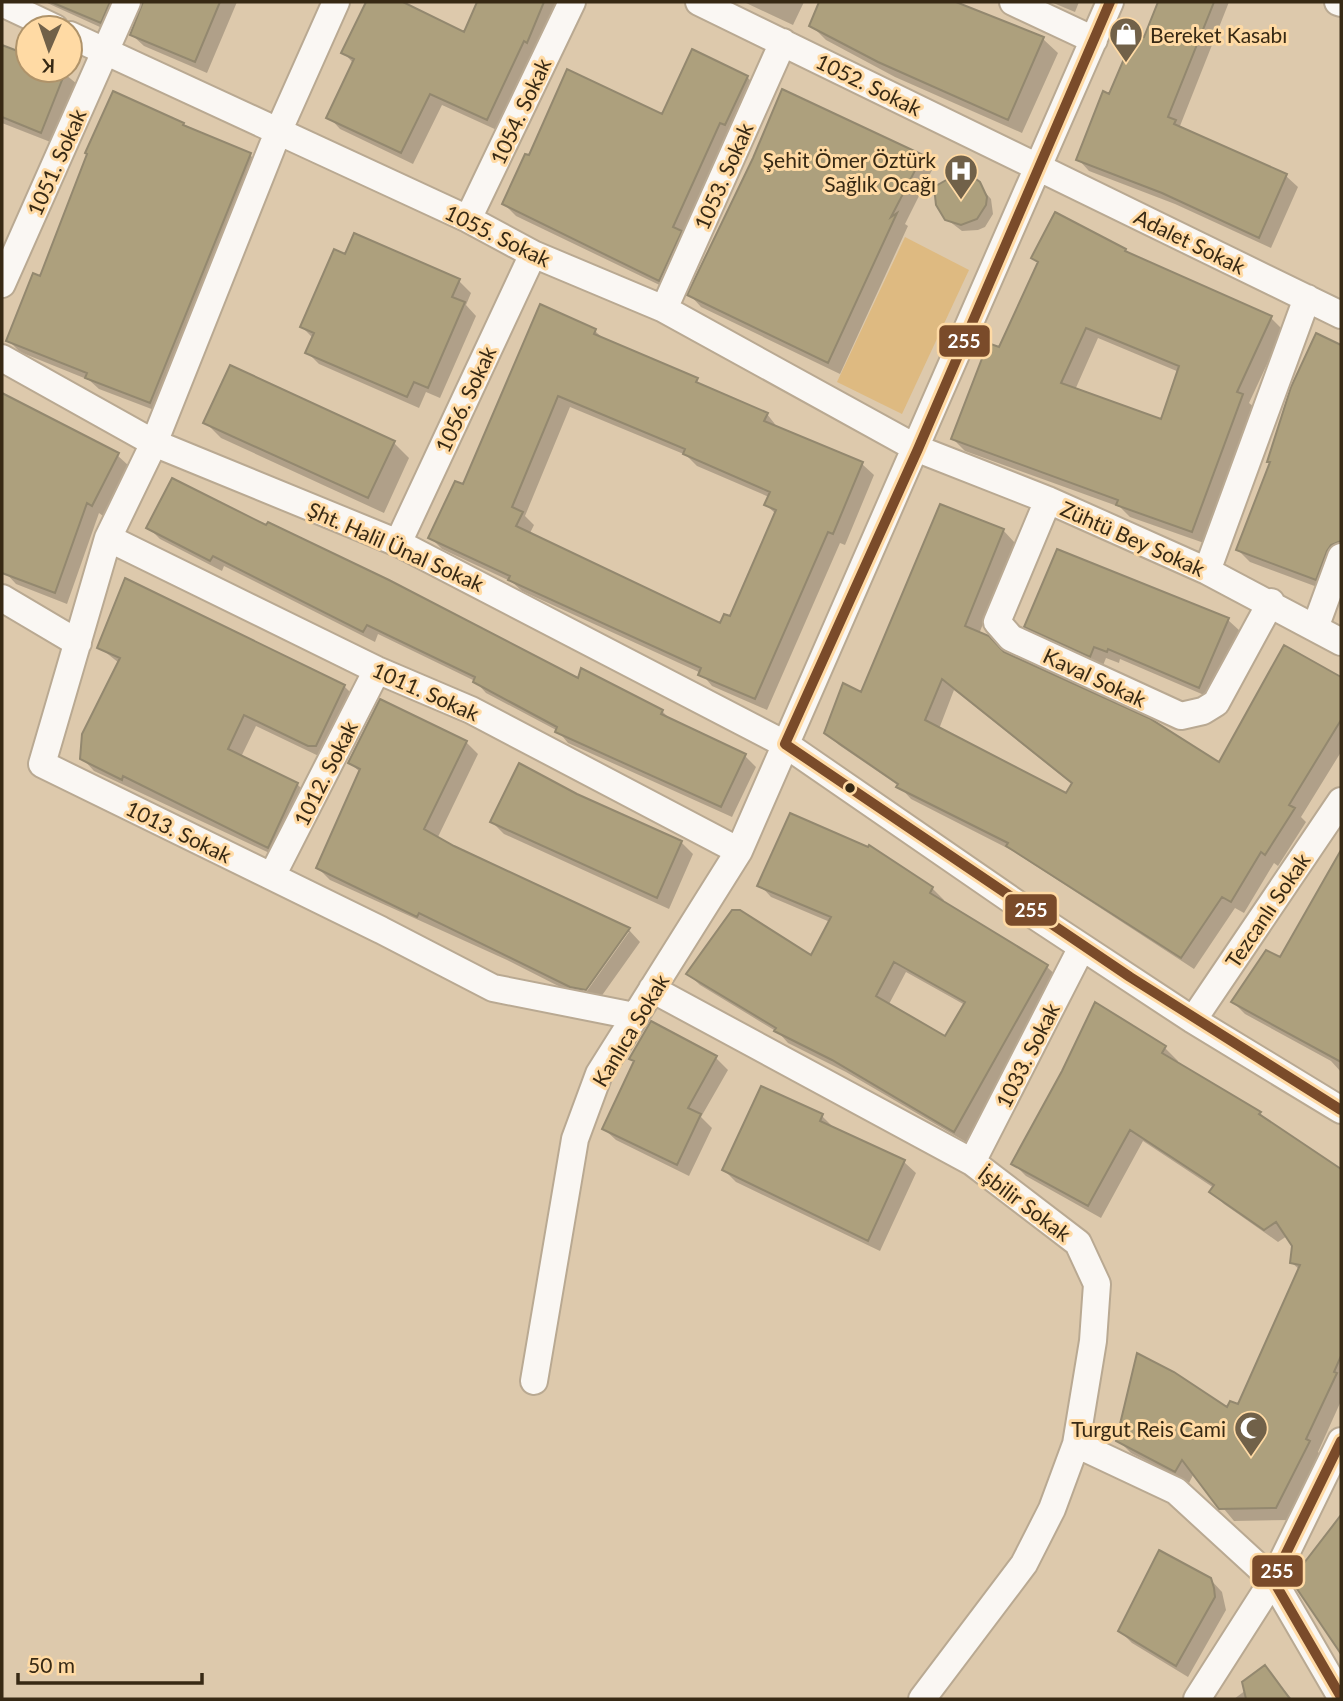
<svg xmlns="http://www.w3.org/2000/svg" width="1343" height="1701" font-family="Lato,sans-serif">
	<rect width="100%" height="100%" fill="#ddc9ac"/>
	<path fill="#deba81" d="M905,237L969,270L902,414L837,382Z"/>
	<path fill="#0003" fill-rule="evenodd" d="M45,2H129L113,33Z
		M144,2H237L207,73L144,46L132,35Z
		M368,2H399L465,34L479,2H561L499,131L442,105L413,164L340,129L329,117L354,64L343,52Z
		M744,2H804L793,25Z
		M821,2H954L1043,39L1058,53L1022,133L895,77L826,40L811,25Z
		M1051,2H1079L1075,12Z
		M1160,2H1229L1180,126L1286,176L1298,187L1271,248L1175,204L1089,171L1078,159L1110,96L1145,40Z
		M2,47L28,57V70H60L77,84L53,143L2,123Z
		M747,77L759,89L672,291L516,216L504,204Z
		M183,124L250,155L262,167L162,413L99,389L89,380L20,352L8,340L41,278Z
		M922,156L933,168L905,224L908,226L840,374L701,307L690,295Z
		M983,190L991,199L993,214L985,227L978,230L962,231L949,221Z
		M1125,250L1131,256L1271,318L1283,330L1249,403L1254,407L1204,543L1130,517L1120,507L965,451L953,439L1039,264L1033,258ZM1098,338L1179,372L1162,421L1075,390Z
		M346,256L459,281L471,293L466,305L476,316L440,398L426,392L419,408L319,364L307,352L313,338L302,327Z
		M541,306L595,331L606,341L767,414L778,428L862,464L874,475L845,545L840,543L767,710L712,686L701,673L522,591L512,582L442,549L430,537L464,487ZM570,407L686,455L697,466L769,497L766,505L776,514L731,619L721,625L529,535L534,525L525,516Z
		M1316,336L1341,347V559L1328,591L1250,562L1238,550Z
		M2,395L117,455L129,466L103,516L99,513L67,604L16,584L2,569Z
		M205,422L393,442L409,458L384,513L221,438Z
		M149,528L578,680L582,671L662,711L672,721L745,756L756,767L732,817L568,743L558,731L486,693L475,681L378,634L375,642L224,566L222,571L160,539Z
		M1003,530L1015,543L979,634L1004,654L1220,764L1285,648L1341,679V752L1301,817L1306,822L1278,866L1274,863L1244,913L1235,908L1194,969L1013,851L911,799L899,786L839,745L826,732ZM954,690L1073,785L1067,795L939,729Z
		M1228,620L1240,631L1211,698L1120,659L1119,663L1106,658L1102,668L1038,638L1026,626Z
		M99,647L344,686L356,698L327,760L256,726L241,757L297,784L309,796L280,858L94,771L82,758L119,663Z
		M466,742L478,754L437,839L629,930L640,942L598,1001L584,999L507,960L330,880L318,868L361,773L350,763ZM625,932H629L582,998L579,996Z
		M576,796L681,842L693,854L669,909L504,834L492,822Z
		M1341,858V1072L1331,1061L1245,1014L1233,1002L1281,959Z
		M760,885L932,888L944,900L942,903L1047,967L1059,978L966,1142L846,1072L788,1043L779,1033L700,985L688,974L735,909L812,958L830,922L771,897ZM906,972L965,1005L946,1039L888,1006Z
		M1096,1005L1165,1048L1178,1061L1176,1064L1260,1113L1271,1125L1341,1171V1401L1318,1452L1322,1456L1289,1520L1234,1521L1194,1473L1189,1483L1131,1453L1118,1440L1238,1407L1300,1270L1292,1263L1294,1245L1287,1236L1278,1242L1224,1204L1211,1191L1214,1188L1143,1141L1101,1218L1026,1176L1013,1163L1064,1072Z
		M631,1058H716L728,1070L701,1117L712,1128L689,1176L616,1140L604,1129L635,1063Z
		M822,1116L834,1128L904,1162L916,1173L880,1251L736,1182L724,1170Z
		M1341,1518V1653L1294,1581Z
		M1210,1579L1222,1592L1226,1610L1188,1677L1132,1643L1120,1631Z
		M1265,1668L1292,1699H1234L1246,1690Z"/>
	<path fill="#ada07d" stroke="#93886f" stroke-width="2" fill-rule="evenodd" d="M51,2H110L101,23Z
		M143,2H220L195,62L130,35Z
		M366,2H403L464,32L477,2H544L527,43L524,41L487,120L430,94L401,153L326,118L354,59L341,53Z
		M819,2H956L1044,37L1008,120L878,62L809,26Z
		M1158,2H1214L1168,117L1176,120L1174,124L1287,174L1259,238L1162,193L1076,160L1103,91L1109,94L1135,33L1144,37Z
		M2,45L28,55V70H66L41,133L2,117Z
		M692,49L748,76L725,125L720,123L673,227L682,231L659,281L502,204L525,154L529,155L567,69L662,114Z
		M782,89L923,155L891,217L897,213L828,363L687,295L753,158Z
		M113,91L184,123L183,125L251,153L150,403L85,378L87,373L6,341L33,273L40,276L87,154L85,153Z
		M957,174L973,177L980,182L987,197L986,205L977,219L961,225L945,220L936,205L934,187Z
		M1055,212L1126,249L1125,251L1272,316L1237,392L1243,394L1192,532L1116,505L1118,500L951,439L988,343L999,347L1038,262L1031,258ZM1086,328L1179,366L1161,419L1061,383Z
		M354,233L460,279L452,297L465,302L428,388L414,382L407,397L305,353L314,333L300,327L334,249L345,254Z
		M540,304L596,329L594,334L698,378L696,382L768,413L764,421L863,462L833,534L828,532L755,699L698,675L701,668L508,580L510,576L428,538L455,481L463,484ZM558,396L685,449L683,454L770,492L764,505L776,510L730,616L724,614L720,623L516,526L523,512L512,507Z
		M1316,333L1341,345V541L1331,545L1327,551L1316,580L1236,550L1270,462H1267L1291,387Z
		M230,365L395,441L368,498L203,423Z
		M2,393L119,453L92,506L87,503L55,593L2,573Z
		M172,478L266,525L268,522L389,580L578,678L581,668L663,710L661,714L746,754L721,807L555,732L557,727L473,682L475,677L367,625L363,632L213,556L210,561L146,528Z
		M940,504L1004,529L965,626L989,636L1004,652L1149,718L1219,762L1284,645L1341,677V720L1289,805L1295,808L1265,855L1261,852L1231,902L1222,897L1181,958L1006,846L1008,843L896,787L898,784L824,733L843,683L861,692ZM942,679L1072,783L1066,793L925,720Z
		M1057,549L1229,618L1199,688L1108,649L1107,652L1094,647L1090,657L1024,627Z
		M125,578L345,685L316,746H308L244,715L228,749L298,783L268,848L123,776L122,780L80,759L82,734L120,658L97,648Z
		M380,699L467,741L424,829L454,846L630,928L586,990L570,987L419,913L417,917L316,868L360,769L348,763Z
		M519,763L577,794L682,841L657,898L490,822Z
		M790,813L868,847L869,845L933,887L930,893L1048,965L954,1132L832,1060L774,1031L776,1028L686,974L732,910H740L811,955L831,917L757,886ZM894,962L965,1002L945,1036L876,996Z
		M1341,850V1062L1231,1002L1266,950L1280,957Z
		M1095,1002L1166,1046L1162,1053L1261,1112L1259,1114L1341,1169V1356L1334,1372L1337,1373L1306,1439L1310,1441L1276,1508L1219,1509L1182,1460L1175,1472L1116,1441L1137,1353L1174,1372L1227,1407L1230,1401L1238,1404L1300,1265L1290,1263L1292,1246L1276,1222L1264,1230L1209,1192L1214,1185L1130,1130L1088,1206L1011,1164L1062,1071Z
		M651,1021L717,1056L688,1108L701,1114L677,1165L602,1129L634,1061L629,1059Z
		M761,1086L823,1114L820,1121L905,1160L868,1241L722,1170Z
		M1341,1515V1654L1291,1580Z
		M1159,1550L1211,1578L1214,1588L1215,1597L1176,1666L1118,1631Z
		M1265,1665L1290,1699H1246L1242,1682Z"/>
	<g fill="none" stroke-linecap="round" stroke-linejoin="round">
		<g stroke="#b9a992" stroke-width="30">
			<path id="minor" d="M336,2L278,132L154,443L108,538L42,764L381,930L493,988L634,1016
				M699,2L1341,315
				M1013,2L1094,40
				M1338,2L1341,3
				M2,3L55,28
				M70,35L468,219L533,254L664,309L918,449L1048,500L1207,571L1341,642
				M468,219L572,2
				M2,284L127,2
				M664,309L783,42
				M2,358L154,443L398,543L785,744L1023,908L1193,1020L1341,1110
				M1048,500L997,622L1011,638L1181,716L1203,711L1216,703L1271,602
				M108,538L377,670L471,710L739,851
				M398,543L533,254
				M1207,571L1307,298
				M2,598L78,643
				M1315,628L1341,557
				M272,876L377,670
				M652,989L972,1162L1078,1243L1097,1284L1093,1341L1076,1444L1052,1509L1024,1564L922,1699
				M1193,1020L1341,801
				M972,1162L1082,947
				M534,1381L575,1139L599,1074L739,851L1110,2
				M1076,1444L1176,1491L1273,1580L1341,1697
				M1197,1699L1273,1580L1341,1441"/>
		</g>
		<use href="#minor" stroke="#faf7f3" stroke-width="26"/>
		<g stroke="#ffdaa4" stroke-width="16">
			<path id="bus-1" d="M1110,2L918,449L785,744L1130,977L1341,1110
				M1341,1441L1273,1580L1341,1697"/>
		</g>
		<use href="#bus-1" stroke="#7a4b2a" stroke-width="10"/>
	</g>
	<defs>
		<g id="shop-pin" transform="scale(1.75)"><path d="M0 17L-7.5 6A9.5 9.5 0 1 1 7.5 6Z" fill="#716149" stroke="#ffdaa4"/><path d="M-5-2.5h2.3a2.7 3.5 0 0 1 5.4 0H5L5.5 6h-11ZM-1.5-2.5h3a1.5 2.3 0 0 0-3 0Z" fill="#fff"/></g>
		<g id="hospital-pin" transform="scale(1.75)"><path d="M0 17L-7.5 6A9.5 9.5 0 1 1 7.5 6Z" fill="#716149" stroke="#ffdaa4"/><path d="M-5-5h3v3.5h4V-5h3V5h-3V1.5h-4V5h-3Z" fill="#fff"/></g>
		<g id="mosque-pin" transform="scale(1.75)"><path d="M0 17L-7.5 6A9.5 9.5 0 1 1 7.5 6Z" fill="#716149" stroke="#ffdaa4"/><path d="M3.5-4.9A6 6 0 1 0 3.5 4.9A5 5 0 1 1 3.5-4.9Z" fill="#fff"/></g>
	</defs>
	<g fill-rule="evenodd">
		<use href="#shop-pin" x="1126" y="34"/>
		<use href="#hospital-pin" x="961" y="171"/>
		<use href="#mosque-pin" x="1251" y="1428"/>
	</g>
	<circle fill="#372914" stroke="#ffdaa4" stroke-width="2.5" cx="850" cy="788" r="6"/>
	<g text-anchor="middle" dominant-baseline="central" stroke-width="6" stroke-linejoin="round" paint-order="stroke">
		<g font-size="21" fill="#372914" stroke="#ffdaa4" text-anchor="end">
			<text x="1150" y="34" text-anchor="start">Bereket Kasabı</text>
			<text x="936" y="159">Şehit Ömer Öztürk<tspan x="936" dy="24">Sağlık Ocağı</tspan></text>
			<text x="1226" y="1428">Turgut Reis Cami</text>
		</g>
		<g font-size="21" fill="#372914" stroke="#ffdaa4">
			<text transform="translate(869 84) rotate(26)">1052. Sokak</text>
			<text transform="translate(520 111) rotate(-65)">1054. Sokak</text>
			<text transform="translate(56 162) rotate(-66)">1051. Sokak</text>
			<text transform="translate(723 176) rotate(-66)">1053. Sokak</text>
			<text transform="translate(498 235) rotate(26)">1055. Sokak</text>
			<text transform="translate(1190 241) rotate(26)">Adalet Sokak</text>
			<text transform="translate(465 399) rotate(-65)">1056. Sokak</text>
			<text transform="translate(1133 538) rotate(24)">Zühtü Bey Sokak</text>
			<text transform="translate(396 546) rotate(24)">Şht. Halil Ünal Sokak</text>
			<text transform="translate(1095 677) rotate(25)">Kaval Sokak</text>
			<text transform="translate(426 691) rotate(24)">1011. Sokak</text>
			<text transform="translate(325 773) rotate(-63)">1012. Sokak</text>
			<text transform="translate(179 831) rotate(26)">1013. Sokak</text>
			<text transform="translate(1267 910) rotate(-56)">Tezcanlı Sokak</text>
			<text transform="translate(630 1030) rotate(-59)">Kanlıca Sokak</text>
			<text transform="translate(1027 1055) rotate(-63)">1033. Sokak</text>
			<text transform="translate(1025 1203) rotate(37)">İşbilir Sokak</text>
		</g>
	</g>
	<g stroke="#ffdaa4" stroke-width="2.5">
		<rect x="938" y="324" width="53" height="34" rx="7" fill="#7a4b2a"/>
		<rect x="1004" y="893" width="54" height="34" rx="7" fill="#7a4b2a"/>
		<rect x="1251" y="1554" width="53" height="34" rx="7" fill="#7a4b2a"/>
	</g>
	<g font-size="19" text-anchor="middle" font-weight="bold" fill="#fff">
		<text x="964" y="348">255</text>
		<text x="1031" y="917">255</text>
		<text x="1277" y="1578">255</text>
	</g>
	<rect width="1343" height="1701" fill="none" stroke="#372914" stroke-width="7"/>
	<g transform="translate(49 49) rotate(182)"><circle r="33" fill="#ffdaa4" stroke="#af936a" stroke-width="2"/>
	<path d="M0-5L12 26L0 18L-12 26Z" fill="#716149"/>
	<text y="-10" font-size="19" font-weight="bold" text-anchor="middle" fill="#372914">K</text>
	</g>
	<path d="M18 1673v10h184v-10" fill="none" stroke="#372914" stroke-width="3.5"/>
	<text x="28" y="1673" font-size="21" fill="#372914" stroke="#ffdaa4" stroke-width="5" paint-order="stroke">50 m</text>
</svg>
